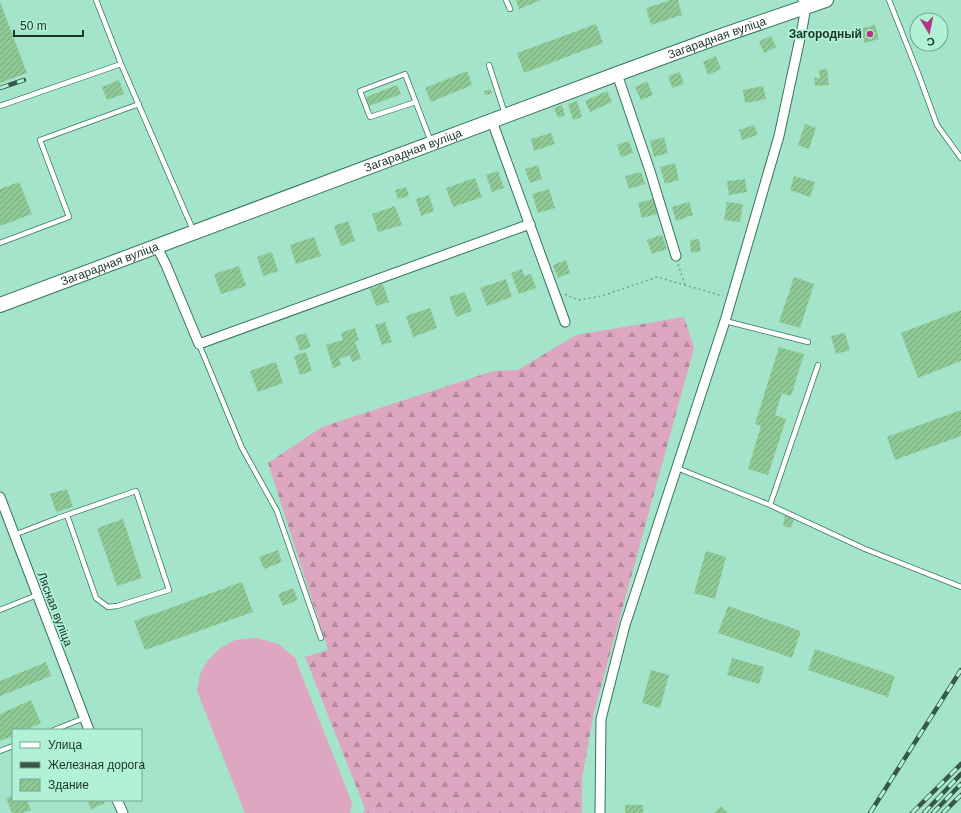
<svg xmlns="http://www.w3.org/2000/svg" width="961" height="813" font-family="Helvetica,sans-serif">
	<defs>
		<pattern id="forest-firs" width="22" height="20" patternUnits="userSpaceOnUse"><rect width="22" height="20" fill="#dda7c1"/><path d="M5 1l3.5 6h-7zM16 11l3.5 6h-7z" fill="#b2899d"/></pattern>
		<pattern id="building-hatch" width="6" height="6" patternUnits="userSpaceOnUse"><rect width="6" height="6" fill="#8fca96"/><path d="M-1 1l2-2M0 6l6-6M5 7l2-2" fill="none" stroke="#74a57b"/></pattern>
	</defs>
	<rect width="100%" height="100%" fill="#a4e4ca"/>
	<path fill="url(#forest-firs)" d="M684,317L694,348L594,712L582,779V813H363L365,809L305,657L328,650L268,463L322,427L493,371L518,370L576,335Z"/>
	<path fill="#dda7c1" d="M257,638L279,644L295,658L352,803L350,813H245L197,691L200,674L208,660L220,648L235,640Z"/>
	<path fill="url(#building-hatch)" d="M516,0H541L519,9Z
		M671,0H678L682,15L651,25L646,8Z
		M0,2L27,73L0,83Z
		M596,24L603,43L524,73L517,53Z
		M875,25L879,39L865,43L860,29Z
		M771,36L776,47L764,53L759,41Z
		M716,56L721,69L708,75L703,62Z
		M827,69L829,85L815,86L814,78H820L819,70Z
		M467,71L472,85L431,102L425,88Z
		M680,72L684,84L672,88L668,76Z
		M119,80L124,94L107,100L102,87Z
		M647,81L653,95L641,100L635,87Z
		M397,85L401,94L369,106L366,97Z
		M763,86L766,99L745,103L743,90Z
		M490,89L492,93L485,95L484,91Z
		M607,91L612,102L590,112L585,101Z
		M577,101L582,117L573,120L568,104Z
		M562,105L565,115L558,118L554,108Z
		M805,124L816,128L809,149L798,145Z
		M754,125L758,135L742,140L739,130Z
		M551,133L555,144L534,151L531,139Z
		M664,137L668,153L654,157L650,141Z
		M629,141L633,153L621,157L617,145Z
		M675,163L679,180L665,184L660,167Z
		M538,165L542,179L530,183L525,169Z
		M498,171L504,188L492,192L486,175Z
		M641,172L645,184L629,189L625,176Z
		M794,176L815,182L810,197L790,190Z
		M475,178L482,197L453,207L446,188Z
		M745,179L747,192L729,195L727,181Z
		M19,182L32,214L0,226V189Z
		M406,187L409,196L398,199L395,190Z
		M549,189L555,208L538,213L532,194Z
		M429,195L434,211L421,216L416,199Z
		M653,199L657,214L642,218L638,203Z
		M689,202L693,215L676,221L672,207Z
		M727,202L743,204L740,222L724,220Z
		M395,206L402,225L378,232L372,214Z
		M348,221L355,241L341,246L334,226Z
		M662,235L667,249L652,254L647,240Z
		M314,237L321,256L296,264L290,245Z
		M699,239L701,251L691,253L690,240Z
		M272,252L278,271L263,276L257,257Z
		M566,260L570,273L558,278L553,265Z
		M239,266L246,286L221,294L214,274Z
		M522,269L524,276L531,274L536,288L519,294L511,273Z
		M794,277L814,284L800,328L779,322Z
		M506,279L512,297L487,306L480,288Z
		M383,284L389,302L376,306L370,289Z
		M465,292L472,311L456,317L449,297Z
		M430,308L437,328L413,337L406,316Z
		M961,310V361L918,378L901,333Z
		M385,322L392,342L382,345L375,325Z
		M355,328L359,340L355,341L361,359L352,362L350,355L339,359L341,365L333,368L326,345L343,340L341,333Z
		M306,333L311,347L300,351L295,336Z
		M845,333L850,350L836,354L831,336Z
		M779,347L804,354L791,396L782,393L775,415L786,419L768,475L748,469L761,426L755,424Z
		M306,352L312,371L300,375L294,356Z
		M276,362L283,383L258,392L250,371Z
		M961,410V436L895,460L887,437Z
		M67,489L73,507L56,512L50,494Z
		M785,515L794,518L791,528L783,526Z
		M123,519L142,578L117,586L97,528Z
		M278,550L282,562L264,569L259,557Z
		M706,551L726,557L715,599L694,593Z
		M242,582L253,612L145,650L134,621Z
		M293,588L298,600L283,606L278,594Z
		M728,606L801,631L792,658L718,633Z
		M815,649L895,676L888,697L808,670Z
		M732,658L764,667L759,684L727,675Z
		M46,662L51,676L0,696V681Z
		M651,670L669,675L660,708L642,703Z
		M31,700L41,723L26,730H13V736L0,741V714Z
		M13,796V800H27L31,810L23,813H12L6,798Z
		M87,800H103L105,803L91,809Z
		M625,805H643V813H625Z
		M721,806L728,813H714Z"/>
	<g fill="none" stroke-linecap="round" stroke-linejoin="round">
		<g stroke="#37745e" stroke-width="6">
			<path id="lane" d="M96,0L121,64
				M506,0L510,9
				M889,0L918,73L937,125L961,158
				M489,65L505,114
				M416,102L370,117L360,91L405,74L431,142
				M0,106L121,64L193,230
				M0,243L69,217L40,140L139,104
				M725,321L808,342
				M199,344L242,448L277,511L321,638
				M677,468L770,505L865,549L961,587
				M770,505L818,365
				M14,535L58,518L136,491L169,590L117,606L108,607L96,598L67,515
				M0,610L37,595
				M54,730L84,718
				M0,751L13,746"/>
		</g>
		<g stroke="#37745e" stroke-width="11">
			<path id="street" d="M617,74L650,171L676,256
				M492,121L565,322
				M156,245L166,265L199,344L530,224
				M0,497L89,730
				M117,800L123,813
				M600,813L601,719L625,625L725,321L779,136L802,29L806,7L803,0"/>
		</g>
		<g stroke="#37745e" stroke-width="16">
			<g id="primary">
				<path id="s1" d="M0,305L617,74L715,38L826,0"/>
			</g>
		</g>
		<path stroke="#70a18d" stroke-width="1.5" stroke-dasharray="2 3" stroke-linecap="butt" d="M678,264L685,285
			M565,294L578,300L602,296L657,277L723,296"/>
		<use href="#lane" stroke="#fff" stroke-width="4.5"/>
		<use href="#street" stroke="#fff" stroke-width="9"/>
		<use href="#primary" stroke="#fff" stroke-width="14"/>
		<g stroke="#36574a" stroke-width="4.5">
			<path id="rail" d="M0,88L24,80
				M870,813L961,670
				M912,813L961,764
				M924,813L961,774
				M933,813L961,784
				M943,813L961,795"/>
		</g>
		<use href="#rail" stroke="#b1f1d7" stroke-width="3" stroke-dasharray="9" stroke-linecap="butt"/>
	</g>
	<circle fill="#b53582" stroke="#b1f1d7" stroke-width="1.5" cx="870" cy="34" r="4"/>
	<g text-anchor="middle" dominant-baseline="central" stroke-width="3.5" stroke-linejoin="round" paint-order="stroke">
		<g font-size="12" font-weight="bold" fill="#1a342a" stroke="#b1f1d7" text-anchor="end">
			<text x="862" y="34">Загородный</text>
		</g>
		<g font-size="12" fill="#1a342a" stroke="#b1f1d7">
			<text stroke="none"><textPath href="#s1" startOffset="765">Загарадная вуліца</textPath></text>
			<text stroke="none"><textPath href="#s1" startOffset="441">Загарадная вуліца</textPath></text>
			<text stroke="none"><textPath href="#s1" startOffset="117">Загарадная вуліца</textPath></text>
			<text transform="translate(55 609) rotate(69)">Лясная вуліца</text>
		</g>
	</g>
	<rect x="12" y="729" width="130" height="72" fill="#b1f1d7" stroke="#75a592"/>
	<rect x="20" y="742" width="20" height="6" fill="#ffffff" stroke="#75a592"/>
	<text x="48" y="749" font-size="12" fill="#1a342a">Улица</text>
	<rect x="20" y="762" width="20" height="6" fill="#36574a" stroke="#75a592"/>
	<text x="48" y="769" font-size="12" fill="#1a342a">Железная дорога</text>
	<rect x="20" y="779" width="20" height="12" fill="url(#building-hatch)" stroke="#75a592"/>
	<text x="48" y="789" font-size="12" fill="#1a342a">Здание</text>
	<g transform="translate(929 32) rotate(170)"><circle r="19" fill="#b1f1d7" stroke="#75a592"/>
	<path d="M0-3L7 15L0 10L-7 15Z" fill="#b53582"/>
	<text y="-6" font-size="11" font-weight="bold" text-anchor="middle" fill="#1a342a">С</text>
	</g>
	<path d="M14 30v6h69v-6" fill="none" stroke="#1a342a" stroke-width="2"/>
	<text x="20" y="30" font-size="12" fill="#1a342a" stroke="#b1f1d7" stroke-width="3" paint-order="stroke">50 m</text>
</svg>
